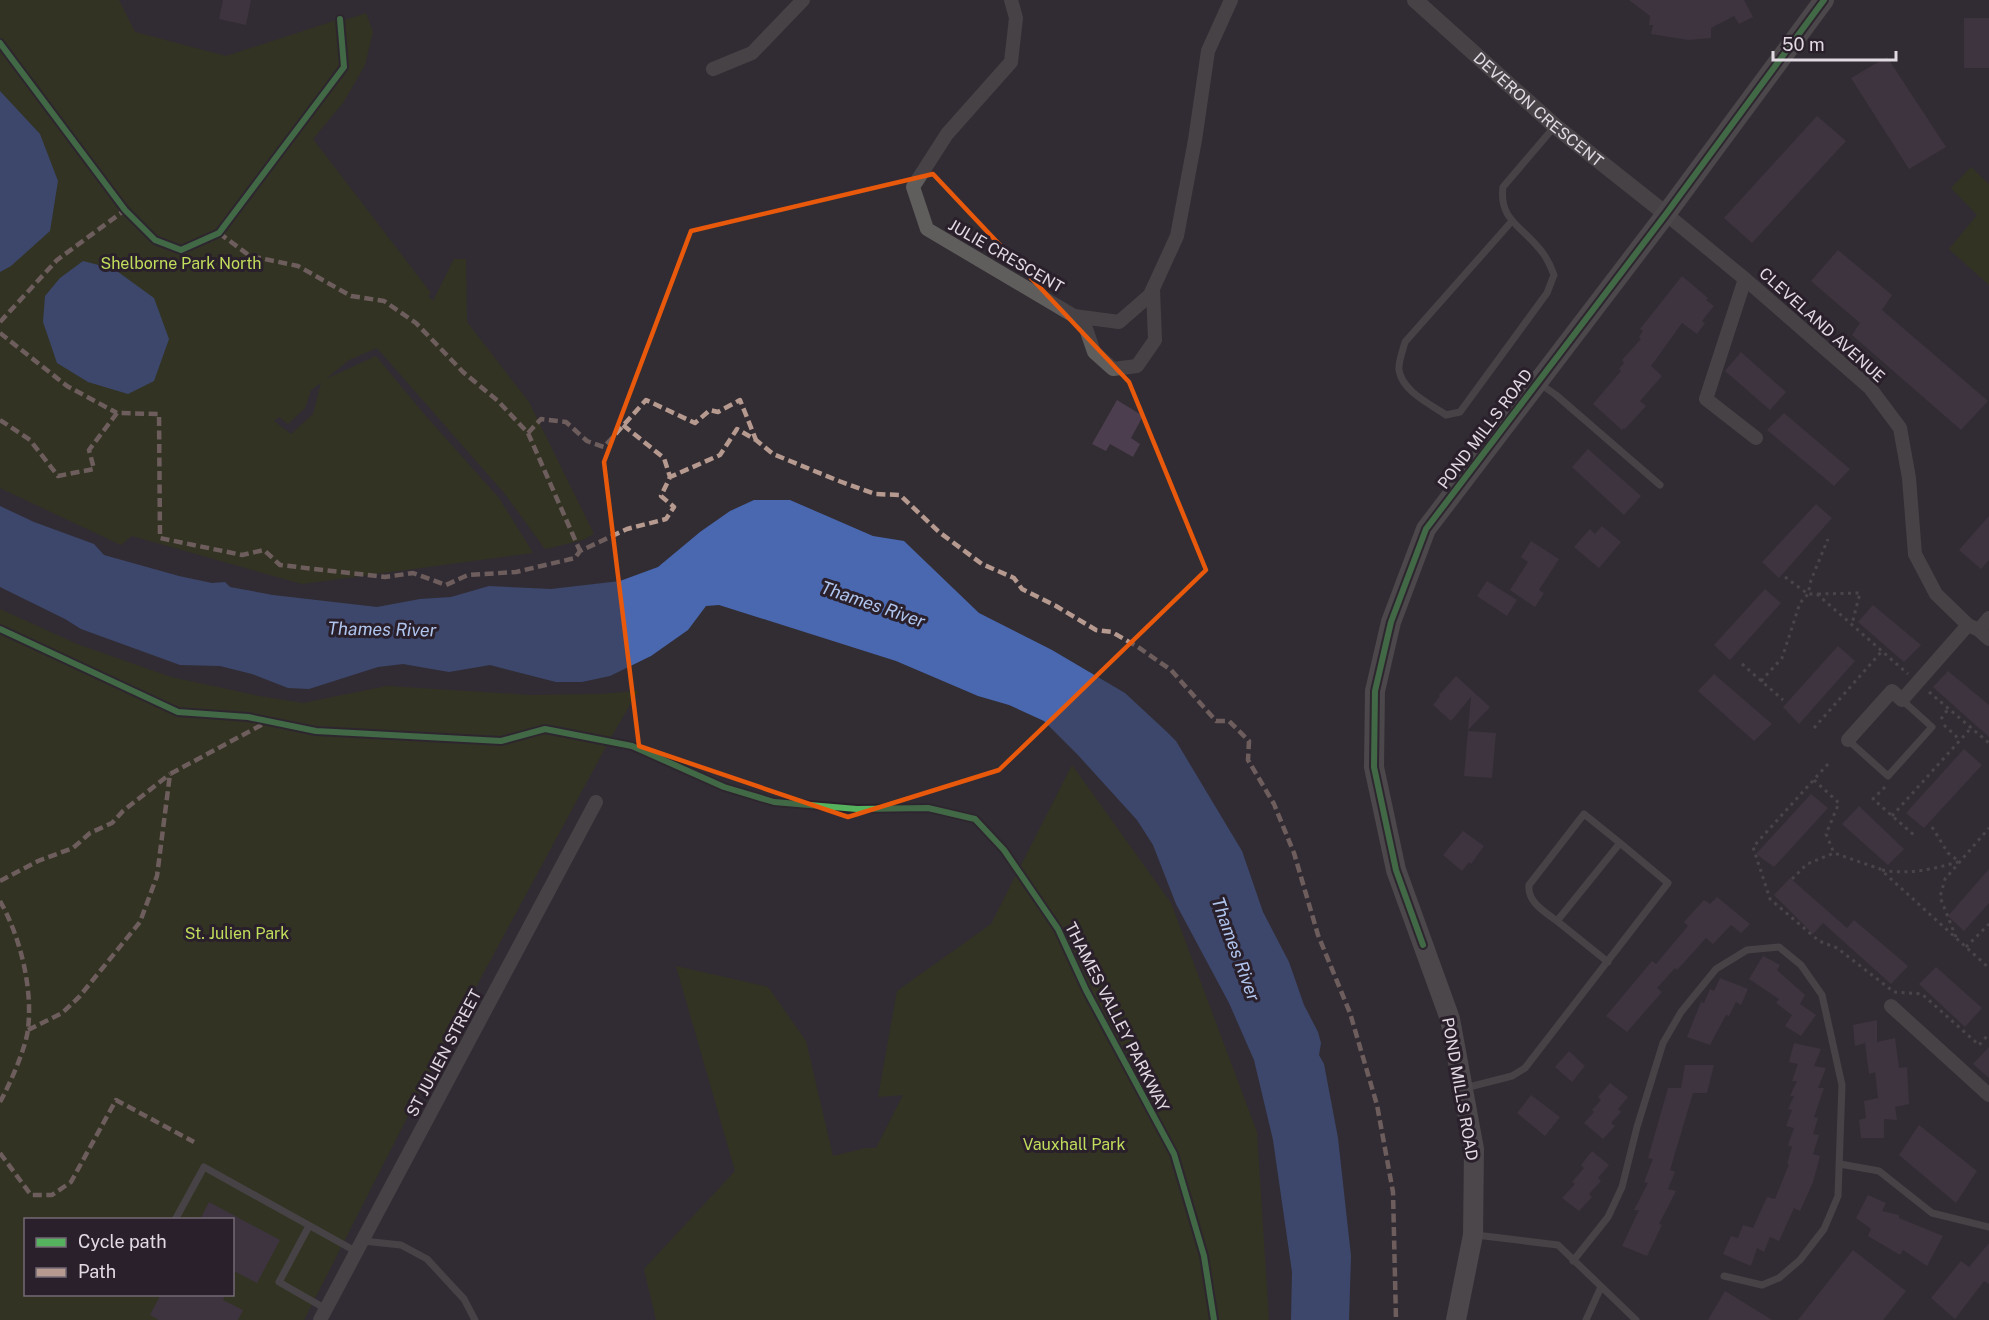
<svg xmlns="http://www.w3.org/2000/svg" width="1989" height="1320" font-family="'Public Sans',sans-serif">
	<rect width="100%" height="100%" fill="#322c33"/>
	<path fill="#333c0f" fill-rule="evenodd" d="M0,0H119L135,32L226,56L340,19L342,21L366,13L373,32L365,65L343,103L313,139L431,293L428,296L433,301L454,259H466L467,322L529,402L594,534L583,540L545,549L505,494L377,348L349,360L326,379L376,356L424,414L499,498L533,553L302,584L132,536L121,545L2,489L0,488ZM321,383L313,414L291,434L274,421L279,417L288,424L305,408L311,390Z
		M1971,167L1989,184V285L1949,249L1977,215L1951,188Z
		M0,609L77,644L171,677L259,696L303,703L387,686L531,695L600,694L638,691L609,741L436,1061L304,1320H0ZM26,1220H232V1294H26Z
		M1072,765L1171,903L1257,1132L1269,1320H656L644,1269L735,1171L676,966L768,987L806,1041L833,1156L866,1148H876L903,1095L878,1097L897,991L991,924Z"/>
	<path fill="#4968b0" d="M0,91L40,134L58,181L50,231L11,266L0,272Z
		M83,261L114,269L154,298L169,339L154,381L128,394L88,382L57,363L43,322L45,296L60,278Z
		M754,500H790L873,536L904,541L979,613L1052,650L1125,693L1167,732L1176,741L1242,851L1263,912L1289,962L1304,1005L1318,1032L1321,1043L1319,1055L1324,1064L1338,1138L1351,1256L1349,1320H1291L1292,1272L1273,1140L1254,1060L1229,1003L1176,904L1153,845L1137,820L1077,754L1044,721L1009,705L978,696L896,661L719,605L706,606L688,630L651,656L610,676L582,682H556L490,665L449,672L403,664L378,667L309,689L288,688L252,674L220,666L180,665L81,629L65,619L0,587V506L34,522L94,544L104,555L179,576L212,583L225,582L230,587L273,595L377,607L420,599L451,597L489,586L551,589L620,581L658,567L700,532L730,511Z"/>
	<path fill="#4c3e4e" d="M223,0H251L246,25L219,19Z
		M1629,0H1744L1753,17L1739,24L1734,16L1711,28V38L1688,40L1651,34L1653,25H1649L1650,16Z
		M1964,18H1989V68H1964Z
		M1887,57L1946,147L1909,169L1851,78Z
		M1817,116L1846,141L1752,243L1724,218Z
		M1838,250L1892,295L1882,310L1988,401L1961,430L1852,335L1860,323L1811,281Z
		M1682,276L1708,298L1706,300L1714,306L1702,321L1705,323L1697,334L1682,323L1651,366L1662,376L1640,401L1646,406L1625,429L1624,428L1622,430L1593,404L1621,371L1619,369L1624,363L1622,360L1641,339L1639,337L1643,331L1640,329Z
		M1741,352L1786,392L1770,410L1725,371Z
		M1117,400L1143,416L1131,438L1140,444L1133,457L1110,444L1106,451L1092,444Z
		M1784,413L1850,469L1834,486L1767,430Z
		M1588,449L1641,496L1624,515L1572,467Z
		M1816,504L1832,518L1779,578L1762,562Z
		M1989,516V560L1981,569L1959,550Z
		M1602,526L1621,542L1599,568L1574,547L1590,529L1595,534Z
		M1531,541L1559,559L1539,590L1544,593L1535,607L1510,590L1528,562L1521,557Z
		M1487,581L1517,600L1507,616L1477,596Z
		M1765,589L1781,603L1730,660L1714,645Z
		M1873,605L1921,645L1904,662L1858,622Z
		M1838,646L1855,661L1799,724L1783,707Z
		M1948,671L1989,705V737L1933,687Z
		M1714,674L1772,724L1754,741L1698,691Z
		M1456,676L1490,707L1468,730L1471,697L1451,721L1433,705L1440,696L1439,695Z
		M1468,731L1496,733L1492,778L1464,776Z
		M1964,749L1982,765L1924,828L1906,813Z
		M1811,794L1828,808L1774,867L1756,854Z
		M1859,806L1904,849L1888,865L1842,824Z
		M1463,831L1484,846L1471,864L1469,862L1462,871L1443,855Z
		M1989,869V903L1964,931L1948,916Z
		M1790,878L1847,928L1854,920L1908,966L1891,984L1823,923L1813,934L1774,895Z
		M1717,897L1750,924L1741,933L1731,925L1713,944L1706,938L1677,970L1675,968L1657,988L1662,992L1627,1032L1606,1016L1652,961L1656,964L1688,926L1684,922L1704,900L1710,904Z
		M1763,956L1780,965L1777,970L1805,995L1800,1004L1816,1015L1801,1036L1785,1026L1792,1015L1776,1003L1779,999L1749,979Z
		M1936,967L1982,1008L1965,1027L1919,984Z
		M1720,978L1748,989L1741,1005L1736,1002L1729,1016L1726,1015L1710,1045L1687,1037L1701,1002L1704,1003L1710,989L1714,991Z
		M1877,1020V1042L1895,1038L1899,1068L1907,1067L1909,1104L1895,1107L1897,1120L1884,1119V1138H1861L1859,1120L1866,1118L1864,1101L1878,1098L1875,1072L1869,1074L1865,1043L1855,1046L1853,1025Z
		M1794,1043L1821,1049L1814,1066L1826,1068L1818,1088H1824L1814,1117L1818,1118L1813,1134L1819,1135L1813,1154L1820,1156L1813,1182L1800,1211L1794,1208L1779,1241L1770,1237L1764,1252L1757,1248L1751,1266L1723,1254L1731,1236L1738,1238L1743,1225L1753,1228L1767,1197L1775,1199L1789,1164H1787L1792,1147L1788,1145L1794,1128L1786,1126L1792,1110L1788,1109L1794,1096H1790L1797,1081H1792L1798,1064L1789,1062Z
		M1989,1047V1078L1973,1064Z
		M1569,1051L1585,1066L1572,1082L1555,1067Z
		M1685,1065H1714L1707,1093H1693L1670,1170L1675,1172L1668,1189L1676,1191L1659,1224L1662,1225L1647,1256L1622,1246L1639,1210H1634L1648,1183L1644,1182L1653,1159L1648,1158L1668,1088H1681Z
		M1610,1083L1628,1097L1618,1109L1621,1112L1611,1123L1615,1126L1603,1139L1584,1123L1594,1112L1592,1110L1601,1100L1598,1097Z
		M1531,1095L1560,1117L1545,1136L1517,1113Z
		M1919,1125L1977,1171L1956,1203L1899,1155Z
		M1592,1151L1609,1165L1598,1178L1601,1181L1589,1194L1592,1197L1579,1211L1562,1198L1575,1184L1572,1182L1584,1168L1581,1165Z
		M1868,1195L1886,1203L1882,1211L1899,1215V1218L1943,1236L1927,1266L1903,1250L1900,1255L1868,1236L1871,1229L1856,1218Z
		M209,1202L280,1240L257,1283L232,1270V1220H200Z
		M1989,1243V1284L1984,1281L1955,1319L1931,1298L1961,1261L1969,1267Z
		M1853,1250L1906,1291L1883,1320H1798Z
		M1725,1291L1738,1299L1772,1320H1708Z
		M161,1294H225L223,1300L243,1310L238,1320H159L150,1315Z"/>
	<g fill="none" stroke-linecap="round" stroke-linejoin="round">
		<path stroke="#666364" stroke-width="3" stroke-dasharray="3 4.5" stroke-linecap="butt" d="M1785,577L1808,594H1817L1908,674
			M1818,594L1860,593L1852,624
			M1742,664L1783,700
			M1761,681L1782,658L1800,603L1808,594L1811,580L1828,539
			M1929,692L1989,743
			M1941,719L1948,709
			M1944,725L1960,740
			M1814,728L1882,651
			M1828,764L1753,847L1770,899L1819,941L1837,948L1894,992L1922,994L1979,1045L1989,1034
			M1814,780L1839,803L1826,834L1834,853
			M1885,787L1873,799L1915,836
			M1892,816L1971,728
			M1932,827L1948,853L1960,862
			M1882,870C1909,875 1933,869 1958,862
			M1792,879L1807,864L1834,853L1880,869L1989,968
			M1956,937L1940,897L1945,879L1989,828
			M1966,947L1989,924"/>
		<path stroke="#605e5d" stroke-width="7" d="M1512,221L1405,342C1403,350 1398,362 1399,370C1402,391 1430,404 1446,415L1460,412L1547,293L1554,275C1550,264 1545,254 1537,246C1519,225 1499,218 1503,187L1555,126
			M1539,383L1556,395L1660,485
			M1848,740L1888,776L1932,727L1902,700
			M1557,921C1545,912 1527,902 1529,885L1584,814L1620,843
			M1465,1088L1512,1076L1525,1068L1668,883L1620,843L1557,921L1608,962
			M1840,1164L1879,1171L1932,1213L1989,1227
			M175,1220L204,1167L357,1252
			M309,1226L279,1282L326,1309
			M1476,1235L1558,1245L1636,1320
			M363,1241L401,1245L427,1259L464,1299L475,1320
			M1573,1261L1608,1217L1622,1187L1637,1127L1663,1043L1681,1012L1716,969L1747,950L1779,947L1801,965L1822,995L1842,1085L1838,1196L1824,1229L1800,1260L1779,1278L1762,1285L1724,1276
			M1586,1320L1601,1287"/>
		<path stroke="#605e5d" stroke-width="14" d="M1011,0L1016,18L1011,62L947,134L913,187L927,229L1074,316L1119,322L1150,295L1177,236L1195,140L1208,51L1231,0
			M713,69L752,53L803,0
			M1666,214L1745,279L1870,388L1900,428L1909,478L1915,554L1936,594L1968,625L1979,630L1989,639
			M1745,279L1706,399L1756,438
			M1082,317L1094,352L1113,369L1137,366L1155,340L1153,289
			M1979,630L1989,618
			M1848,740L1892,691L1902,700L1968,625
			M1891,1006L1989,1095
			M320,1320L596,802"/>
		<path stroke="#605e5d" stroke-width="16" id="s1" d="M1415,0L1555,126L1666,214"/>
		<path stroke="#6b6867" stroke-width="20" d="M1456,1320L1473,1235L1474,1149L1450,1019L1396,870L1374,767L1375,691L1391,622L1426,529L1666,214L1824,0"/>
		<path stroke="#b69a8f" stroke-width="4.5" stroke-dasharray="9 4.5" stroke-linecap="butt" d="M219,233L250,256L298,266L351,296L384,301L416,323L463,372L498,401L528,433L580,551
			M0,322L57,260L125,210
			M0,333L67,386L117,413
			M0,420L30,440L58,476L94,469L89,450L117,413L159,414L160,538L242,555L264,550L280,565L385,577L413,573L446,585L468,575L516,572L575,558L580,551L627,529L666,519L674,507L661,496L670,477L720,455L737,429L756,440L773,454L839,481L875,494L900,495L939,532L982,564L1014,578L1022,589L1056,606L1096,630L1112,632L1138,647L1171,670L1216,721H1229L1249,741L1248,760L1274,804L1294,853L1318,935L1350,1013L1377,1105L1393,1192L1396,1320
			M623,425L664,458L670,477
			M528,433L541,419L566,422L587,441L604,447L646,400L695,423L710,410L718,412L740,400L756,440
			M0,881L38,861L73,848L90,833L112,823L123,811L170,774
			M0,901C20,936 33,988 28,1029C26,1048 9,1086 0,1102
			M28,1030L62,1013L79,997L140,922L157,876L170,774L267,722
			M0,1153L31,1195H52L71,1182L116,1100L194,1142"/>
		<g stroke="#2a202c" stroke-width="10">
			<path id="cycleway" d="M0,43L125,210L155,240L181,250L219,233L344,67L340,19
				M0,629L178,712L248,717L316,731L501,741L545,729L632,746L724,787L774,802L857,809L928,808L975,819L1004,850L1058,929L1086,990L1174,1154L1204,1256L1214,1320
				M1423,945L1396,870L1374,767L1375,691L1391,622L1426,529L1666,214L1824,0"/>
		</g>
		<use href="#cycleway" stroke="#56b35d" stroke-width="6"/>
	</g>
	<path d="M0 0H1989V1320H0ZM933,174L1129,382L1206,570L999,770L848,817L639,746L604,462L691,231Z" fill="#322c33" fill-opacity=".55" fill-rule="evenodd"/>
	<path fill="none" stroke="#e8590c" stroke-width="4.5" stroke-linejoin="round" d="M933,174L1129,382L1206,570L999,770L848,817L639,746L604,462L691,231Z"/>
	<g text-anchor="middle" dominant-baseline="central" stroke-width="6" stroke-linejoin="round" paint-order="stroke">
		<g font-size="16" fill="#e2dae3" stroke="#2a202c">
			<text stroke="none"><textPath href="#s1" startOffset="165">DEVERON CRESCENT</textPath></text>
			<text transform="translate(1006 256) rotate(30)">JULIE CRESCENT</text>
			<text transform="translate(1822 325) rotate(42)">CLEVELAND AVENUE</text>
			<text transform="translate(1485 429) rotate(-53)">POND MILLS ROAD</text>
			<text transform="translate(1117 1017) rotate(63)">THAMES VALLEY PARKWAY</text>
			<text transform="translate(444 1053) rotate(-62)">ST JULIEN STREET</text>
			<text transform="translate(1460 1089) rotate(80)">POND MILLS ROAD</text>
		</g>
		<g font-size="16" fill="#c0dd5b" stroke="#2a202c">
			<text x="181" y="263">Shelborne Park North</text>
			<text x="237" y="933">St. Julien Park</text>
			<text x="1074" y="1144">Vauxhall Park</text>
		</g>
		<g font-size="18" font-style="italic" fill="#b0c5ee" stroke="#2a202c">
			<text transform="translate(873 604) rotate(19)">Thames River</text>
			<text transform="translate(382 629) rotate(1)">Thames River</text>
			<text transform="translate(1236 949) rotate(70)">Thames River</text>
		</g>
	</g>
	<rect x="24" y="1218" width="210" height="78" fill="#2a202c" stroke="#746a75" stroke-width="1.5"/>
	<rect x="36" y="1238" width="30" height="9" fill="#56b35d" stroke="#746a75" stroke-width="1.5"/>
	<text x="78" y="1248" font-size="18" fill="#e2dae3">Cycle path</text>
	<rect x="36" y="1268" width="30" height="9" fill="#b69a8f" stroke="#746a75" stroke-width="1.5"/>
	<text x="78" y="1278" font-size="18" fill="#e2dae3">Path</text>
	<path d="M1773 51v9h123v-9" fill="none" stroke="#e2dae3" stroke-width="3"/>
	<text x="1782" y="51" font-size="18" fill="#e2dae3" stroke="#2a202c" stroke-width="4.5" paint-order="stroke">50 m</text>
</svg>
